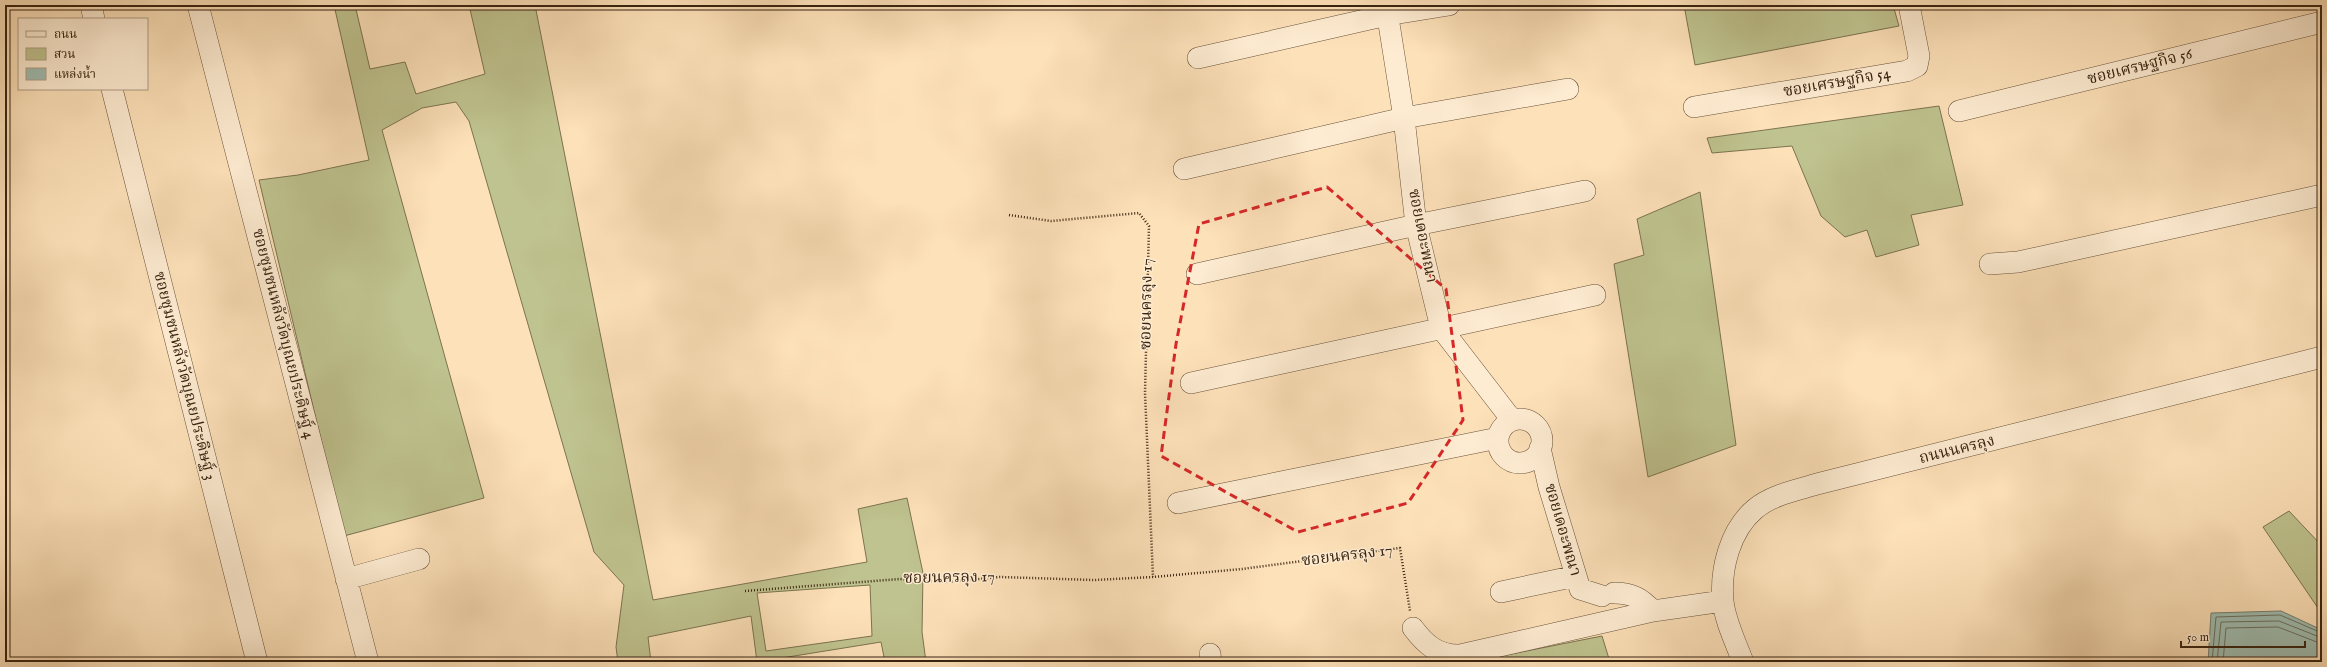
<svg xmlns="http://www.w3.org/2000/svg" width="2327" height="667" font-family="'IM FELL English','Noto Serif Thai',serif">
	<rect width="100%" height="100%" fill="#fde1b9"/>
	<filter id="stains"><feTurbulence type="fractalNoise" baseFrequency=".005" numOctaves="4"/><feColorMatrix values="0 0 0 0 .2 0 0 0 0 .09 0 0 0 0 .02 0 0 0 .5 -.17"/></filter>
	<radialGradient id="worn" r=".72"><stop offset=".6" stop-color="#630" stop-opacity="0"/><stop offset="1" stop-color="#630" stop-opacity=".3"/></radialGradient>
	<path fill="#bfc38f" stroke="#7c7350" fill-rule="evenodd" d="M334,5H355L370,69L405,62L416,94L485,74L469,5H535L653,600L867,562L858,509L907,498L923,573L922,632L926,662H885L881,642L757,662L751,616L648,637L651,662H618L616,647L624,585L594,552L469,121L456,102L422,108L382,130L484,498L344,536L259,180L298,175L369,160ZM870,585L872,636L766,651L757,593Z
		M1684,5H1893L1899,26L1695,65Z
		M1939,106L1963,205L1911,215L1919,245L1876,257L1867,230L1845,237L1821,216L1792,146L1712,153L1707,138Z
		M1700,192L1736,445L1648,477L1614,264L1644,255L1637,219Z
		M2289,511L2322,546V614L2263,527Z
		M1602,636L1610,662H1475L1476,661Z"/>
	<path fill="#9fbdb1" stroke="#767f71" d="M2281,611L2322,630V662H2208L2211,613Z"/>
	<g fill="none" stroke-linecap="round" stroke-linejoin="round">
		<path stroke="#6c7060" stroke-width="1" d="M2212,662L2216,617L2280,615L2322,633
			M2217,662L2221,622L2279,621L2322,638
			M2223,662L2226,628L2278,627L2322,644"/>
		<g stroke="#69523a" stroke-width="22">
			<path id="minor" d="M91,5L94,19
				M198,5L368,662
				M1386,5L1404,118L1416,225L1441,328L1512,420
				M1198,58L1387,15L1449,5
				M112,89L257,662
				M1694,107L1907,71L1917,66L1919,56L1909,5
				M1959,111L2322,22
				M1184,169L1404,118L1568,89
				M1990,264L2018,262L2322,195
				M1197,274L1416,225L1585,191
				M1191,383L1595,295
				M1498 441a22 22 0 1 1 44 0a22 22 0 1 1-44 0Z
				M1540,448L1549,487L1580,589L1602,596
				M1178,503L1498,438
				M346,579L419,559
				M1501,592L1576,576
				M1614,593C1632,593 1641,598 1653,611
				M1413,628C1425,644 1438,656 1460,655L1653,611L1723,601
				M1210,654L1211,662
				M1743,662C1736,643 1725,621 1723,601C1720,569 1730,530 1755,509C1771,495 1797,490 1817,484L2322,357"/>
		</g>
		<path stroke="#382310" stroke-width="2.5" stroke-dasharray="1 2" stroke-linecap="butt" d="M1009,215L1051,221L1139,213L1149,226L1145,393L1153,577
			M745,591L900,579L947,582L1000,577L1094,580L1153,577L1242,569L1400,548L1410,611"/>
		<use href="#minor" stroke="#feecd2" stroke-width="21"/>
	</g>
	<path fill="none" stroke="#d62828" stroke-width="3" stroke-dasharray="8 5" stroke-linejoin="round" d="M1327,187L1446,289L1463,420L1408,503L1298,532L1161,456L1176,344L1199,224Z"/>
	<g text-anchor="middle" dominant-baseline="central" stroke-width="3" stroke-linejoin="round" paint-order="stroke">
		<g font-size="16" fill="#382310" stroke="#feecd2">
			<text transform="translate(2140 67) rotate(-14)">ซอยเศรษฐกิจ 56</text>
			<text transform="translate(1837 83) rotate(-10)">ซอยเศรษฐกิจ 54</text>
			<text transform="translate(1422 236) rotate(79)">ซอยเดอะพณา</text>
			<text transform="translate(1147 304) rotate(-89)">ซอยนครลุง 17</text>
			<text transform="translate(283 334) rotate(76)">ซอยชุมชนหลังวัดบุณยประดิษฐ์ 4</text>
			<text transform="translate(184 376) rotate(76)">ซอยชุมชนหลังวัดบุณยประดิษฐ์ 3</text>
			<text transform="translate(1957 450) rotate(-14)">ถนนนครลุง</text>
			<text transform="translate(1562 530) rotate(74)">ซอยเดอะพณา</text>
			<text transform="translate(1347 556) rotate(-7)">ซอยนครลุง 17</text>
			<text transform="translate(949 578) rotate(-1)">ซอยนครลุง 17</text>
		</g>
	</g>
	<rect width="2327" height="667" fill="none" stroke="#fde1b9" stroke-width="20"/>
	<rect x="6" y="6" width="2315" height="655" fill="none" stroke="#382310" stroke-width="2"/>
	<rect x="10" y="10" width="2307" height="647" fill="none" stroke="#382310"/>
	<rect x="18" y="18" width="130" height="72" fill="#feecd2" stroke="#af9c84"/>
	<rect x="26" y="31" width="20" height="6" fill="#feecd2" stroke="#af9c84"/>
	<text x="54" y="38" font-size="12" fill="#382310">ถนน</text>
	<rect x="26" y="48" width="20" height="12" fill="#bfc38f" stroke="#af9c84"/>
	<text x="54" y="58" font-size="12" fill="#382310">สวน</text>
	<rect x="26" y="68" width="20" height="12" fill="#9fbdb1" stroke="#af9c84"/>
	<text x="54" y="78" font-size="12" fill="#382310">แหล่งน้ำ</text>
	<path d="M2181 641v6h124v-6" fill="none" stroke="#382310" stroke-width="2"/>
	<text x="2187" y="641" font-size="12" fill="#382310" stroke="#feecd2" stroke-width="3" paint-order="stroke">50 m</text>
	<rect width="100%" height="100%" filter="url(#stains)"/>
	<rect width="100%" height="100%" fill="url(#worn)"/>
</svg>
